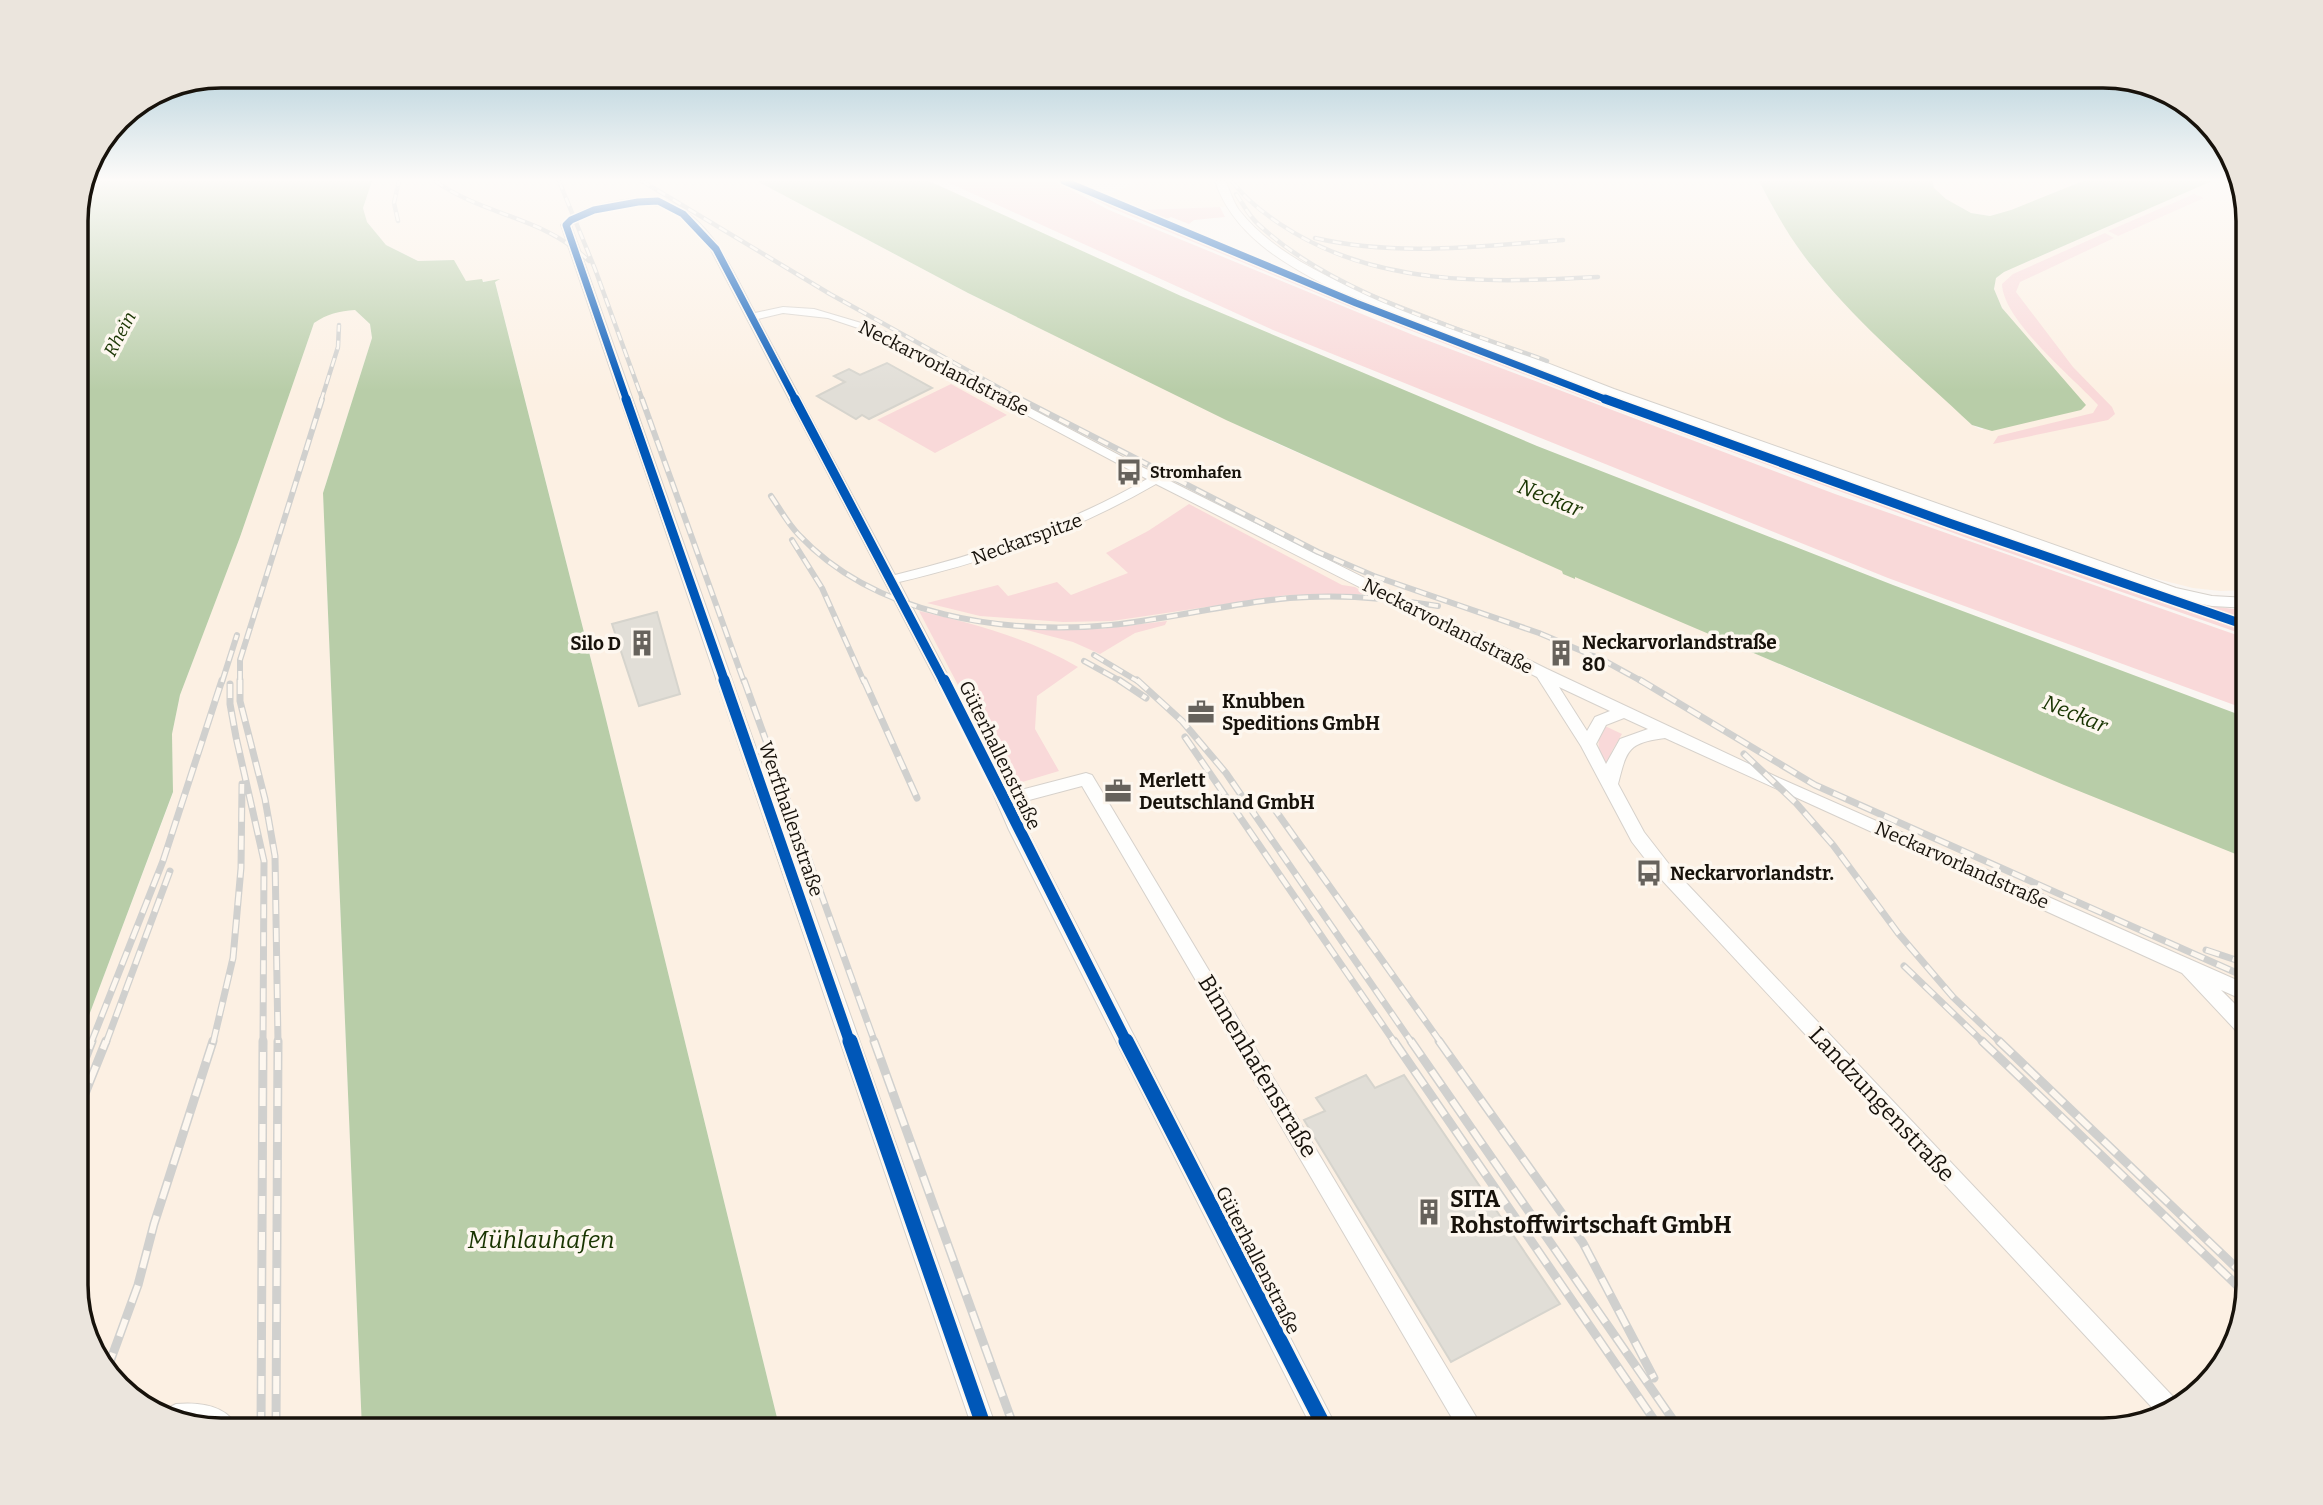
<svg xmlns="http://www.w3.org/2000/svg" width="2323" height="1505" font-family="Bitter,serif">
	<rect width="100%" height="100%" fill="#faf6f2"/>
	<path fill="#fcf0e3" d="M372,181H757L968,293L1271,441L1827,685L2248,859V1285L2223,1365L2175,1410L2103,1430H780L604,711L495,281H466L454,260L418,261L386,245L367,222L363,208Z
		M1132,181H1759L1777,215L1815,271L1865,324L1972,425L1982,430L2051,368L2002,308L1994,289L1996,278L2004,272L2212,181H2237L2248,220V590L2220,591L2193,588L2153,578L1973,518L1586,378L1339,283L1283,250L1262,233L1238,206L1139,210L1105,196L1132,184Z
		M1932,181H2083L2011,210L1990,216L1971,213L1946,199L1934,188Z
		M355,310L370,324L372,338L323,493L362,1430H220L140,1405L95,1357L76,1294V1050L173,793L172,734L180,695L240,537L314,323L324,316L340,311Z"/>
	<path fill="#f9d9d9" d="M945,181H1054L1109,210L1413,335L1835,494L2248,639V710L1888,578L1273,330Z
		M1060,181L1325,290L1360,311L1109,207Z
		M2194,194L2204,198L2118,236L2108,231Z
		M1220,207L1225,217L1194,220L1189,224L1171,217L1162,221L1139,210Z
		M2105,233L2114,238L2020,282L2016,292L2073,367L2112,407L2115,414L2108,420L1993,444L1998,436L2093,413L2098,405C2074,378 2003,321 2002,284L2013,274Z
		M1349,300L1608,400L1840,486L2248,627V636L1981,543L1612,408L1386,321Z
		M1415,322L1704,431L2024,545L2204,605L2248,611V625C1967,530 1690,429 1413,323Z
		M951,384L1007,415L935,453L877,420Z
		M1189,504L1342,585L1355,587L1366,594L1287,595L1112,621L1063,622L980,616L927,603L998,585L1008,596L1057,582L1071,595L1128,573L1106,553L1148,531Z
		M919,611C976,624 1027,638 1078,667L1037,696L1035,729L1059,771L1019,783L1008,780Z
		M1167,621L1165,625L1135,633L1100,654L1073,642L1023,629H1099Z
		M1605,726L1622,734L1612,751L1608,766C1597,751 1595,742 1605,726Z"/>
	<path fill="#b8cda8" d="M83,181H372L363,208L367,222L386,245L418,261L454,260L466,281L482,279L483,282L500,279L495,282L604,711L780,1430H362L323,493L372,338L370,324L355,310C339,311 327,314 314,323L240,537L180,695L172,734L173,792L76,1050V211Z
		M757,181H929L1181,296L1537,446L1893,585L2248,718V859L2064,785L1575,577V579L1563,574L1562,571L1226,420L968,293Z
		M1759,181H1932L1934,188L1946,199L1971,213L1990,216L2011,210L2083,181H2212L2004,272L1996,278L1994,289L2002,308L2086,405L2081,410L1992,431L1972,425C1919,375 1861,327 1816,271C1793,244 1775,212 1759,181Z"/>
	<path fill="#e1ded7" stroke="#d6d4cd" stroke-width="2" d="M887,363L932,388L869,419L862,415L856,419L817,396L845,382L834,376L849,369L860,375Z
		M657,612L680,694L639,706L612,624Z
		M1366,1075L1375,1088L1404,1075L1560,1304L1451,1362L1304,1120L1325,1111L1316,1098Z"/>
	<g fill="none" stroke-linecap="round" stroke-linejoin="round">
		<g stroke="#d6d1cb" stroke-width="2">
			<path id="minor" d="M658,198C710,213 732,270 755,313L783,307L814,309L878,328L1136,464L1547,669L1779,778L2248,985V1002L2221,990L2248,1017V1038L2241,1036L2182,973L1665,738C1628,743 1627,749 1618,784L1644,832L1672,868L2181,1405L2175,1410L2159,1415L1660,878L1632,842L1581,746L1537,677L1156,484C1075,531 989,561 899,582L1009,793L1086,773L1092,775L1484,1430H1459L1082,786L1014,804L1338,1430H1313L1009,830L983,770L711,250C679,208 665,197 612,209C598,212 582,216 571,225L997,1430H973L561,225C579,204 632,197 658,198ZM783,313L828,318L870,332L1147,479C1067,525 983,554 895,575L758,319ZM1559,687L1610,711L1595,717L1587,731ZM1624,718L1648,729L1620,739L1606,764L1596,744L1606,725Z
				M176,1404C200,1402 228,1405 239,1430H220L165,1413L168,1408Z"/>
		</g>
		<g stroke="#d6d1cb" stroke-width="2">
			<path id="tertiary" d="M1215,181H1225C1230,190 1233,202 1239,210C1265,243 1302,264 1339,282L1614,389L2176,588L2212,596L2248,598V608L2212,606L2166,597L1604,395L1331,288C1282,263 1233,234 1215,181Z"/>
		</g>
		<use href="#minor" fill="#fefefd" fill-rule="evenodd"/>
		<use href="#tertiary" fill="#fefefd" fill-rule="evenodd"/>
		<g stroke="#d0d0ce" stroke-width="4.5">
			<path id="rail-far3" d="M435,181C486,217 543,216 589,261
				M559,181L595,269L643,401
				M642,181L830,294L1023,401
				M1232,181C1245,199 1262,212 1280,224C1374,287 1489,283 1598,277
				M1236,194C1243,204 1249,216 1258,224C1333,294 1452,326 1547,361
				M398,221L394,203L399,181
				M1315,238C1397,257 1480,246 1563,240
				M321,401L338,347L339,325"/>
		</g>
		<g stroke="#d0d0ce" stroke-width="6">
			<path id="rail-far2" d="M642,399L744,682
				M1020,399L1318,552L1374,576L1539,633L1603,660L1643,682
				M771,496C780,509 788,524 799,535C875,616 1005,635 1111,625C1171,619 1229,603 1290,598C1339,594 1389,598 1438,606
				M792,540L822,588L864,682
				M1094,655L1139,682
				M1084,661L1122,682
				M222,682L237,635
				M240,682V660L322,399"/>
		</g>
		<g stroke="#d0d0ce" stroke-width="7">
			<path id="rail-far1" d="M240,680V701L265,799L275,856L278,1043
				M744,680L875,1043
				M864,680L917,798
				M1119,680L1146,698
				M1137,680L1182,721L1226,773L1412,1043
				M1640,680L1815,785L2248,978
				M230,684V704L236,737L264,861L263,1043
				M1185,737L1395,1043
				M1744,754L1796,803L1833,845L1898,933L1953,997L2001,1043
				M1271,804L1441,1043
				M2206,950L2248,964
				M1904,966L1984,1043
				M91,1043L163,861L222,680
				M106,1043L170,871
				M213,1043L233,958L241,868L242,784"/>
		</g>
		<g stroke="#d0d0ce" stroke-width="9">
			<path id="rail" d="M874,1041L1015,1430
				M1394,1041L1661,1430
				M1411,1041L1680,1430
				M1439,1041L1583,1243L1654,1378
				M1982,1041L2245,1293
				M1999,1041L2248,1279
				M76,1082L92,1041
				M76,1116L106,1041
				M107,1370L138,1285L154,1224L213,1041
				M261,1430L263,1041
				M276,1430L278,1041"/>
		</g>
		<use href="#rail-far3" stroke="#fdf7ef" stroke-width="2.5" stroke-dasharray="9" stroke-linecap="butt"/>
		<use href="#rail-far2" stroke="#fdf7ef" stroke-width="3.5" stroke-dasharray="11" stroke-linecap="butt"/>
		<use href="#rail-far1" stroke="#fdf7ef" stroke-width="4.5" stroke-dasharray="14" stroke-linecap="butt"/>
		<use href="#rail" stroke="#fdf7ef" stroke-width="6" stroke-dasharray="18" stroke-linecap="butt"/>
		<g stroke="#fdf7ef" stroke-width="10">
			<path id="cycleway-far3" d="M1064,181L1356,303L1610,401
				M627,401L566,225L571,220L594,210L638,202L658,201L683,214L716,249L796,401"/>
		</g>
		<g stroke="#fdf7ef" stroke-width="12">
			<path id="cycleway-far2" d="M626,399L725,682
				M795,399L944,682
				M1605,399L1949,523L2248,626"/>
		</g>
		<g stroke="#fdf7ef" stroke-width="16">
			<path id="cycleway-far1" d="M724,680L850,1043
				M944,680L1127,1043"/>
		</g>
		<g stroke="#fdf7ef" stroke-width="19">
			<path id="cycleway" d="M850,1041L985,1430
				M1126,1041L1326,1430"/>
		</g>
		<use href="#cycleway-far3" stroke="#0057b8" stroke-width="7"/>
		<use href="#cycleway-far2" stroke="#0057b8" stroke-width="9"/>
		<use href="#cycleway-far1" stroke="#0057b8" stroke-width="11"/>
		<use href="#cycleway" stroke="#0057b8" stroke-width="15"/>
	</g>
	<linearGradient id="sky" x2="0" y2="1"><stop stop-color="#95bece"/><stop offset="0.46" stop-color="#fdfbf9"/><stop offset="1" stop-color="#fdfbf9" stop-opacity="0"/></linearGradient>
	<rect width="2323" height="391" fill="url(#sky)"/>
	<defs>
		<g id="bus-bare" transform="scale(2.1)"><path d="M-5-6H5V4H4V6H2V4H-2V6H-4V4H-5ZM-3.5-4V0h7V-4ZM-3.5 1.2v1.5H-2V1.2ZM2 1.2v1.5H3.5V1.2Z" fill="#66625c" stroke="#fdf7ef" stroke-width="2.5" paint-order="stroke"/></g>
		<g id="building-bare" transform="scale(2.1)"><path d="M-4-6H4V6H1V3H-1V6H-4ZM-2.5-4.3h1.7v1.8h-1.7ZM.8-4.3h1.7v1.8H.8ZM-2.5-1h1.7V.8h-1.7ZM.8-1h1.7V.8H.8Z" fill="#66625c" stroke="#fdf7ef" stroke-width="2.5" paint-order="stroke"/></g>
		<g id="office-bare" transform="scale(2.1)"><path d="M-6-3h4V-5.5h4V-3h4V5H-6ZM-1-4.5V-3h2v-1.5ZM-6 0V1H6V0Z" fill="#66625c" stroke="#fdf7ef" stroke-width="2.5" paint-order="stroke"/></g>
	</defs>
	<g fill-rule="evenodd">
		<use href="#bus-bare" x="1129" y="472"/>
		<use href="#building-bare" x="642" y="643"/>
		<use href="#building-bare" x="1561" y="653"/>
		<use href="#office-bare" x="1201" y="712"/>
		<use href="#office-bare" x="1118" y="791"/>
		<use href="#bus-bare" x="1649" y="873"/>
		<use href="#building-bare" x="1429" y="1212"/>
	</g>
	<g text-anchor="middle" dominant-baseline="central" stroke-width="7" stroke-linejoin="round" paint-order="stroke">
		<g font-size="16" font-weight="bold" fill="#17120b" stroke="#fdf7ef" text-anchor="start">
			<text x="1150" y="472">Stromhafen</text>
		</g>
		<g font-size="18" font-style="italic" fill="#183400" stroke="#fdf7ef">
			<text transform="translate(120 334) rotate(-62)">Rhein</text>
		</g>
		<g font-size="19" fill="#17120b" stroke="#fdf7ef">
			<text transform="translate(944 368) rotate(27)">Neckarvorlandstraße</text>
			<text transform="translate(1027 539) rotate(-20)">Neckarspitze</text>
			<text transform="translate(1448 626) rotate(27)">Neckarvorlandstraße</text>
			<text transform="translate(1000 755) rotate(64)">Güterhallenstraße</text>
			<text transform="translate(791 819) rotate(71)">Werfthallenstraße</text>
			<text transform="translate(1962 865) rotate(24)">Neckarvorlandstraße</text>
			<text transform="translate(1258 1260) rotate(63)">Güterhallenstraße</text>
		</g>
		<g font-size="19" font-weight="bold" fill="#17120b" stroke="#fdf7ef" text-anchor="start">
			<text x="1582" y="642">Neckarvorlandstraße<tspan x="1582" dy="22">80</tspan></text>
			<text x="621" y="643" text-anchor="end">Silo D</text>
			<text x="1222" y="701">Knubben<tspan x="1222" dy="22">Speditions GmbH</tspan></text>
			<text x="1139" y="780">Merlett<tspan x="1139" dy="22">Deutschland GmbH</tspan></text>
			<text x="1670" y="873">Neckarvorlandstr.</text>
		</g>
		<g font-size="21" font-style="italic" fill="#183400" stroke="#fdf7ef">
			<text transform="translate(1550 498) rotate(22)">Neckar</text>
			<text transform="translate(2075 714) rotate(22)">Neckar</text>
		</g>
		<g font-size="23" fill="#17120b" stroke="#fdf7ef">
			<text transform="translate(1258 1066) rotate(59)">Binnenhafenstraße</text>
			<text transform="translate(1882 1104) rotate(47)">Landzungenstraße</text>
		</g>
		<g font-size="23" font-weight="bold" fill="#17120b" stroke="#fdf7ef" text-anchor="start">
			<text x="1450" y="1199">SITA<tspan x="1450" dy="26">Rohstoffwirtschaft GmbH</tspan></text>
		</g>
		<g font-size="24" font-style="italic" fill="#183400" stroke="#fdf7ef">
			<text x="541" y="1240">Mühlauhafen</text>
		</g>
	</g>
	<path d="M0 0H2323V1505H0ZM221 88H2103A133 133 0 0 1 2236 221V1285A133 133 0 0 1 2103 1418H221A133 133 0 0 1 88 1285V221A133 133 0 0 1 221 88Z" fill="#ebe5dd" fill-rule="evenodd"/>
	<path fill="none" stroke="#17120b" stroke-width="3.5" d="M221 88H2103A133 133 0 0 1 2236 221V1285A133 133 0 0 1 2103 1418H221A133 133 0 0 1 88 1285V221A133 133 0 0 1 221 88Z"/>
</svg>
